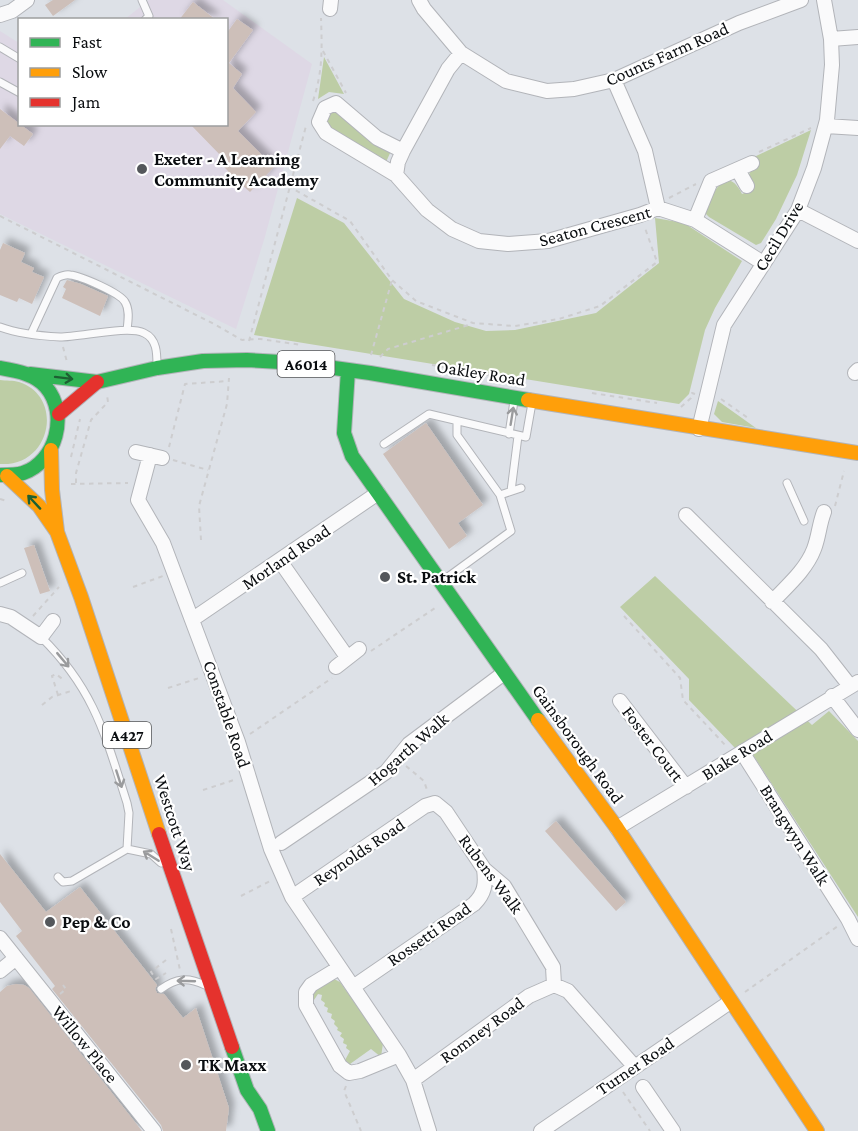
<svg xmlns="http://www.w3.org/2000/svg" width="858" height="1131" font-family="'Crimson Pro',serif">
	<defs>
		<filter id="shadow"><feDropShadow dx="5.5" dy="-5.5" stdDeviation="3" flood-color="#0004"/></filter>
	</defs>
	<rect width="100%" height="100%" fill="#dde1e7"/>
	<path fill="#ded8e5" d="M149,0H223L312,64L264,240L236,329L0,214V31L19,43L20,124H226V20L125,19Z"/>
	<path fill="#bdcda5" d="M324,57L344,94L329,92L318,99Z
		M336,111L391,151L386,162L329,129L327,123L326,114Z
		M811,130L797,175L776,219L761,243L756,245L709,217L705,213C711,195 726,162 742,194L753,189L748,177L752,168V158Z
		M297,198L344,223L404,299L455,322L486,331L515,330L596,313L659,263L655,218L684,223L742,261L715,308L705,330L689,394L679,404L254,335Z
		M0,380C6,381 13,380 19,382C65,397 51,467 0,464Z
		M718,401L756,428L722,422L714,414Z
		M655,576L812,725L829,711L858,741V917L746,744L736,749L689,700V679L620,607Z
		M334,979L340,982L383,1043L381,1057L371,1049L350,1064L349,1070L344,1062L350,1051L346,1048L347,1045L343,1043L344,1039L340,1036L342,1033L337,1030L338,1028L334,1024L335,1021L331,1018L332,1014L327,1012L328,1008L324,1006L325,1003L321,1000L322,995L318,994L312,1003V992L329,980Z"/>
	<path fill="#cdbfb9" filter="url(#shadow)" d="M53,0H75L53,16L45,5Z
		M193,2L216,20H179Z
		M237,19L253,30L229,63L242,74L233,88L256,112L238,131L274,167L250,192L243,186L227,182L228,171L220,163L224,159L190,124H226V34Z
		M0,109L33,134L24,146L10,136L0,149Z
		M3,243L25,253L21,262L34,268L32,272L44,277L32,304L19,298L17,302L0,295V250Z
		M67,280L81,284L108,296L100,316L62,298L66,289L63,287Z
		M426,423L483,505L458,523L467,536L449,549L383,454Z
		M34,545L50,591L40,594L24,548Z
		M556,821L626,902L616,911L545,831Z
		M0,854L46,912L80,887L157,985L155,989L157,993L164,994L183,1018L196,1008L229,1108L226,1131H163L161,1125L52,989L55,986L16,936L22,931L0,902Z
		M16,984L24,985L29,988L142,1131H0V992L7,986Z"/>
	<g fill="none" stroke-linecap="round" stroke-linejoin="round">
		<g stroke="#b2b4b9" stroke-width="9">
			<path id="lane" d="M142,0L149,16L145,20
				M0,47L20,59
				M0,82L20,93
				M0,327C18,334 40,336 60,337C81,337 128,325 144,333C157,339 157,353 157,366
				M31,334L57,278C61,276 65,274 70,275C81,276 120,293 125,302C130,310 128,321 127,330
				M457,421V435L500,495
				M509,434L514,401
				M384,444L429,414L526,437L532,403
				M787,483L804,521
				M511,491L518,436
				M441,582L511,531L500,495L521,488
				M0,583L22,573
				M41,637C94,689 105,734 127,803L129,813L127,849
				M58,877L63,882L72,881L127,849L151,854L161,863
				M161,989C176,978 188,977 205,985"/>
		</g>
		<g stroke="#b2b4b9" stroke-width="16">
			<path id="street" d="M419,0L424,9L461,53L506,81L547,91L574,89L614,80L739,23L801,0
				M330,9L331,0
				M0,15L12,11L27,0
				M831,39L858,37
				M461,53L448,69L403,151L398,162L396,175L427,210L452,229L479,241L508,244L548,241L640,215L658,208L695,220L763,263
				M614,80L645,151L658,208
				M826,126L858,128
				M738,170L747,186
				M396,175L326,133L319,122L325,108L336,103L377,138L403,151
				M798,210L858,241
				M695,220L711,181L752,163
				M855,373L858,370
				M699,429L724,325L798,210L814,168L827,120L832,65L831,39L824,0
				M136,452L162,458
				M150,455L138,500L163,543L238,742L271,849L292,897L399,1055L413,1080L429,1131
				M686,515L821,649L850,686
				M280,561L347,657
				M772,602C787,586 806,570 814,549C819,536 819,525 824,512
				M0,614L11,617L41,637L53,621
				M193,619L378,493
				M336,667L359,649
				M832,696L858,730
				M620,701L686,787
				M742,752L848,919L858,939
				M617,828L858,682
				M281,843L386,772L409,744L504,673
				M292,897L425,806L435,803L446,812L484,869L504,886L553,967L554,985L568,991L634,1066
				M0,938L154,1131
				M339,968L311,985L306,992V1005L340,1066L349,1073L360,1071L399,1055
				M0,971L16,958
				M353,987L474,904C485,893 486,884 484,869
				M413,1080L529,996L554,985
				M643,1087L673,1131
				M541,1131L730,1002"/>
		</g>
		<g stroke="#b2b4b9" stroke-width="16">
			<path id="fast" d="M0,368C17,371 35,374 46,387C69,414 56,462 23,473C17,475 7,475 0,475
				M348,370L344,433L352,456L538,720
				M30,374L97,382L157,368L203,361L247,360L298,363L370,373L528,400
				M232,1047L247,1090L260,1109L268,1131"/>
		</g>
		<g stroke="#b2b4b9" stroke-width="16">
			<path id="slow" d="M528,400L858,453
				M51,450L52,490L57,531
				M7,476L39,506L57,532L81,597L159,834
				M538,720L617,828L817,1131"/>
		</g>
		<g stroke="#b2b4b9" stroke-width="16">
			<path id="jam" d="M59,414L97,382
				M159,834L232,1047"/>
		</g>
		<path stroke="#cdcdcf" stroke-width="2" stroke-dasharray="4.5 4.5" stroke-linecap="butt" d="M323,51L346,93
			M313,101C323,71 322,48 321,18
			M759,152L811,128
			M288,186L350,221L392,280L416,301L473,323L515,326L559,319L600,306L657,262L645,228
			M669,198L696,184
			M0,216L216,325L242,340L260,339L302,345
			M249,341L306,126
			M63,347L67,362
			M371,355L392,280
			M380,357L388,349L472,324
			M432,365L504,378
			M592,393L657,403
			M721,399L748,418
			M681,407L691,398L692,393L695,394
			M169,447L185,384L228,381
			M71,457L80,419
			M173,460L208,470
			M76,483V473L91,420L108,402L107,395
			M71,484L128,483
			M0,499L7,501
			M835,506L844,471
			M201,540L199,506L227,404L229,378
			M133,587L163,576
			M33,616L59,587
			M624,616L680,678L683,700L727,747
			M371,651L438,606
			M168,688L199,678
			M58,695L52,676L56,674L65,681
			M42,705L52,697L74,690
			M250,734L332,678
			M406,766L424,781L427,790
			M203,790L237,779
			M241,896L272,880
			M171,929L180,970
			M166,960L151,972L156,979L166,973
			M745,992L838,926
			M60,994L66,989L63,985
			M346,1086L344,1091L361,1131
			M623,1092L650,1131"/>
		<use href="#lane" stroke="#fafafb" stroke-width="7"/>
		<use href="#street" stroke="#fafafb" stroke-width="14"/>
		<use href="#fast" stroke="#30b455" stroke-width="14"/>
		<use href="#slow" stroke="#ff9f0a" stroke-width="14"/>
		<use href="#jam" stroke="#e5322d" stroke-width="14"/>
	</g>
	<defs><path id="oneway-shaft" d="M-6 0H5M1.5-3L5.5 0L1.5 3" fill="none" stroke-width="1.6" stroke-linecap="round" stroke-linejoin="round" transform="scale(1.5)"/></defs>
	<g stroke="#1d6032">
		<use href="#oneway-shaft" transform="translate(64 378) rotate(7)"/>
		<use href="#oneway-shaft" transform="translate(34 502) rotate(-133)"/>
	</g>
	<g stroke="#9a9b9d">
		<use href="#oneway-shaft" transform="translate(512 416) rotate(-81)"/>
		<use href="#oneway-shaft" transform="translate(63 660) rotate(50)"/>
		<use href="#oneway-shaft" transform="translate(119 779) rotate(72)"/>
		<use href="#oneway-shaft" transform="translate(151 856) rotate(-148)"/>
		<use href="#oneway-shaft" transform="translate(186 981) rotate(-178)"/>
	</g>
	<g fill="#54575b" stroke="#fff" stroke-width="2">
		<circle cx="142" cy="169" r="6"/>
		<circle cx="385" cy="577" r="6"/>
		<circle cx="50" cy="922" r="6"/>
		<circle cx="186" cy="1065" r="6"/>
	</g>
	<g text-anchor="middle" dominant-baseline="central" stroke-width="4.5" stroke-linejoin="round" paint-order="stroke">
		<g fill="#fff" stroke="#545658" stroke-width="1.5">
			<rect x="277.5" y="351" width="57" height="26" rx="4.5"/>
			<rect x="103" y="722" width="48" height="26" rx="4.5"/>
		</g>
		<g font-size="16" font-weight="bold" fill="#0a0d10">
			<text x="306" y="364">A6014</text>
			<text x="127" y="735">A427</text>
		</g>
		<g font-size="18" fill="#0a0d10" stroke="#fff">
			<text transform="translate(667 54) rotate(-24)">Counts Farm Road</text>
			<text transform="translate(595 226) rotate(-15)">Seaton Crescent</text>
			<text transform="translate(779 236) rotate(-59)">Cecil Drive</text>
			<text transform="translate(481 373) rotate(9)">Oakley Road</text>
			<text transform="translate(286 557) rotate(-34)">Morland Road</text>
			<text transform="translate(227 714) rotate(71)">Constable Road</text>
			<text transform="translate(578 744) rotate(54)">Gainsborough Road</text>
			<text transform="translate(653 744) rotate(53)">Foster Court</text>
			<text transform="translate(408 749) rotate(-41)">Hogarth Walk</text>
			<text transform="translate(737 755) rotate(-32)">Blake Road</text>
			<text transform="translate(175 823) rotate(72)">Westcott Way</text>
			<text transform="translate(795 835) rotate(58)">Brangwyn Walk</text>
			<text transform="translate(359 852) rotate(-34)">Reynolds Road</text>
			<text transform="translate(491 874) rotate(53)">Rubens Walk</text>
			<text transform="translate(429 934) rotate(-35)">Rossetti Road</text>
			<text transform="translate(482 1030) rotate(-36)">Romney Road</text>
			<text transform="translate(85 1044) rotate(51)">Willow Place</text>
			<text transform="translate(635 1066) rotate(-34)">Turner Road</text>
		</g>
		<g font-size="18" font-weight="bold" fill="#0a0d10" stroke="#fff" text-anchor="start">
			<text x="154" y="159">Exeter - A Learning<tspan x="154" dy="21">Community Academy</tspan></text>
			<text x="397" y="577">St. Patrick</text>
			<text x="62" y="922">Pep &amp; Co</text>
			<text x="198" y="1065">TK Maxx</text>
		</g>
	</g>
	<rect x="18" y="18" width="210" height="108" fill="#ffffff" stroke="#9d9e9f" stroke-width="1.5"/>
	<rect x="30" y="38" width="30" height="9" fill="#30b455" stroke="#9d9e9f" stroke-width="1.5"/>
	<text x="72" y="48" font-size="18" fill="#0a0d10">Fast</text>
	<rect x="30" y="68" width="30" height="9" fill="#ff9f0a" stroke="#9d9e9f" stroke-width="1.5"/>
	<text x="72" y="78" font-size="18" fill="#0a0d10">Slow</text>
	<rect x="30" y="98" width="30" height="9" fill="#e5322d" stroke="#9d9e9f" stroke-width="1.5"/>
	<text x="72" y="108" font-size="18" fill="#0a0d10">Jam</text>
</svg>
